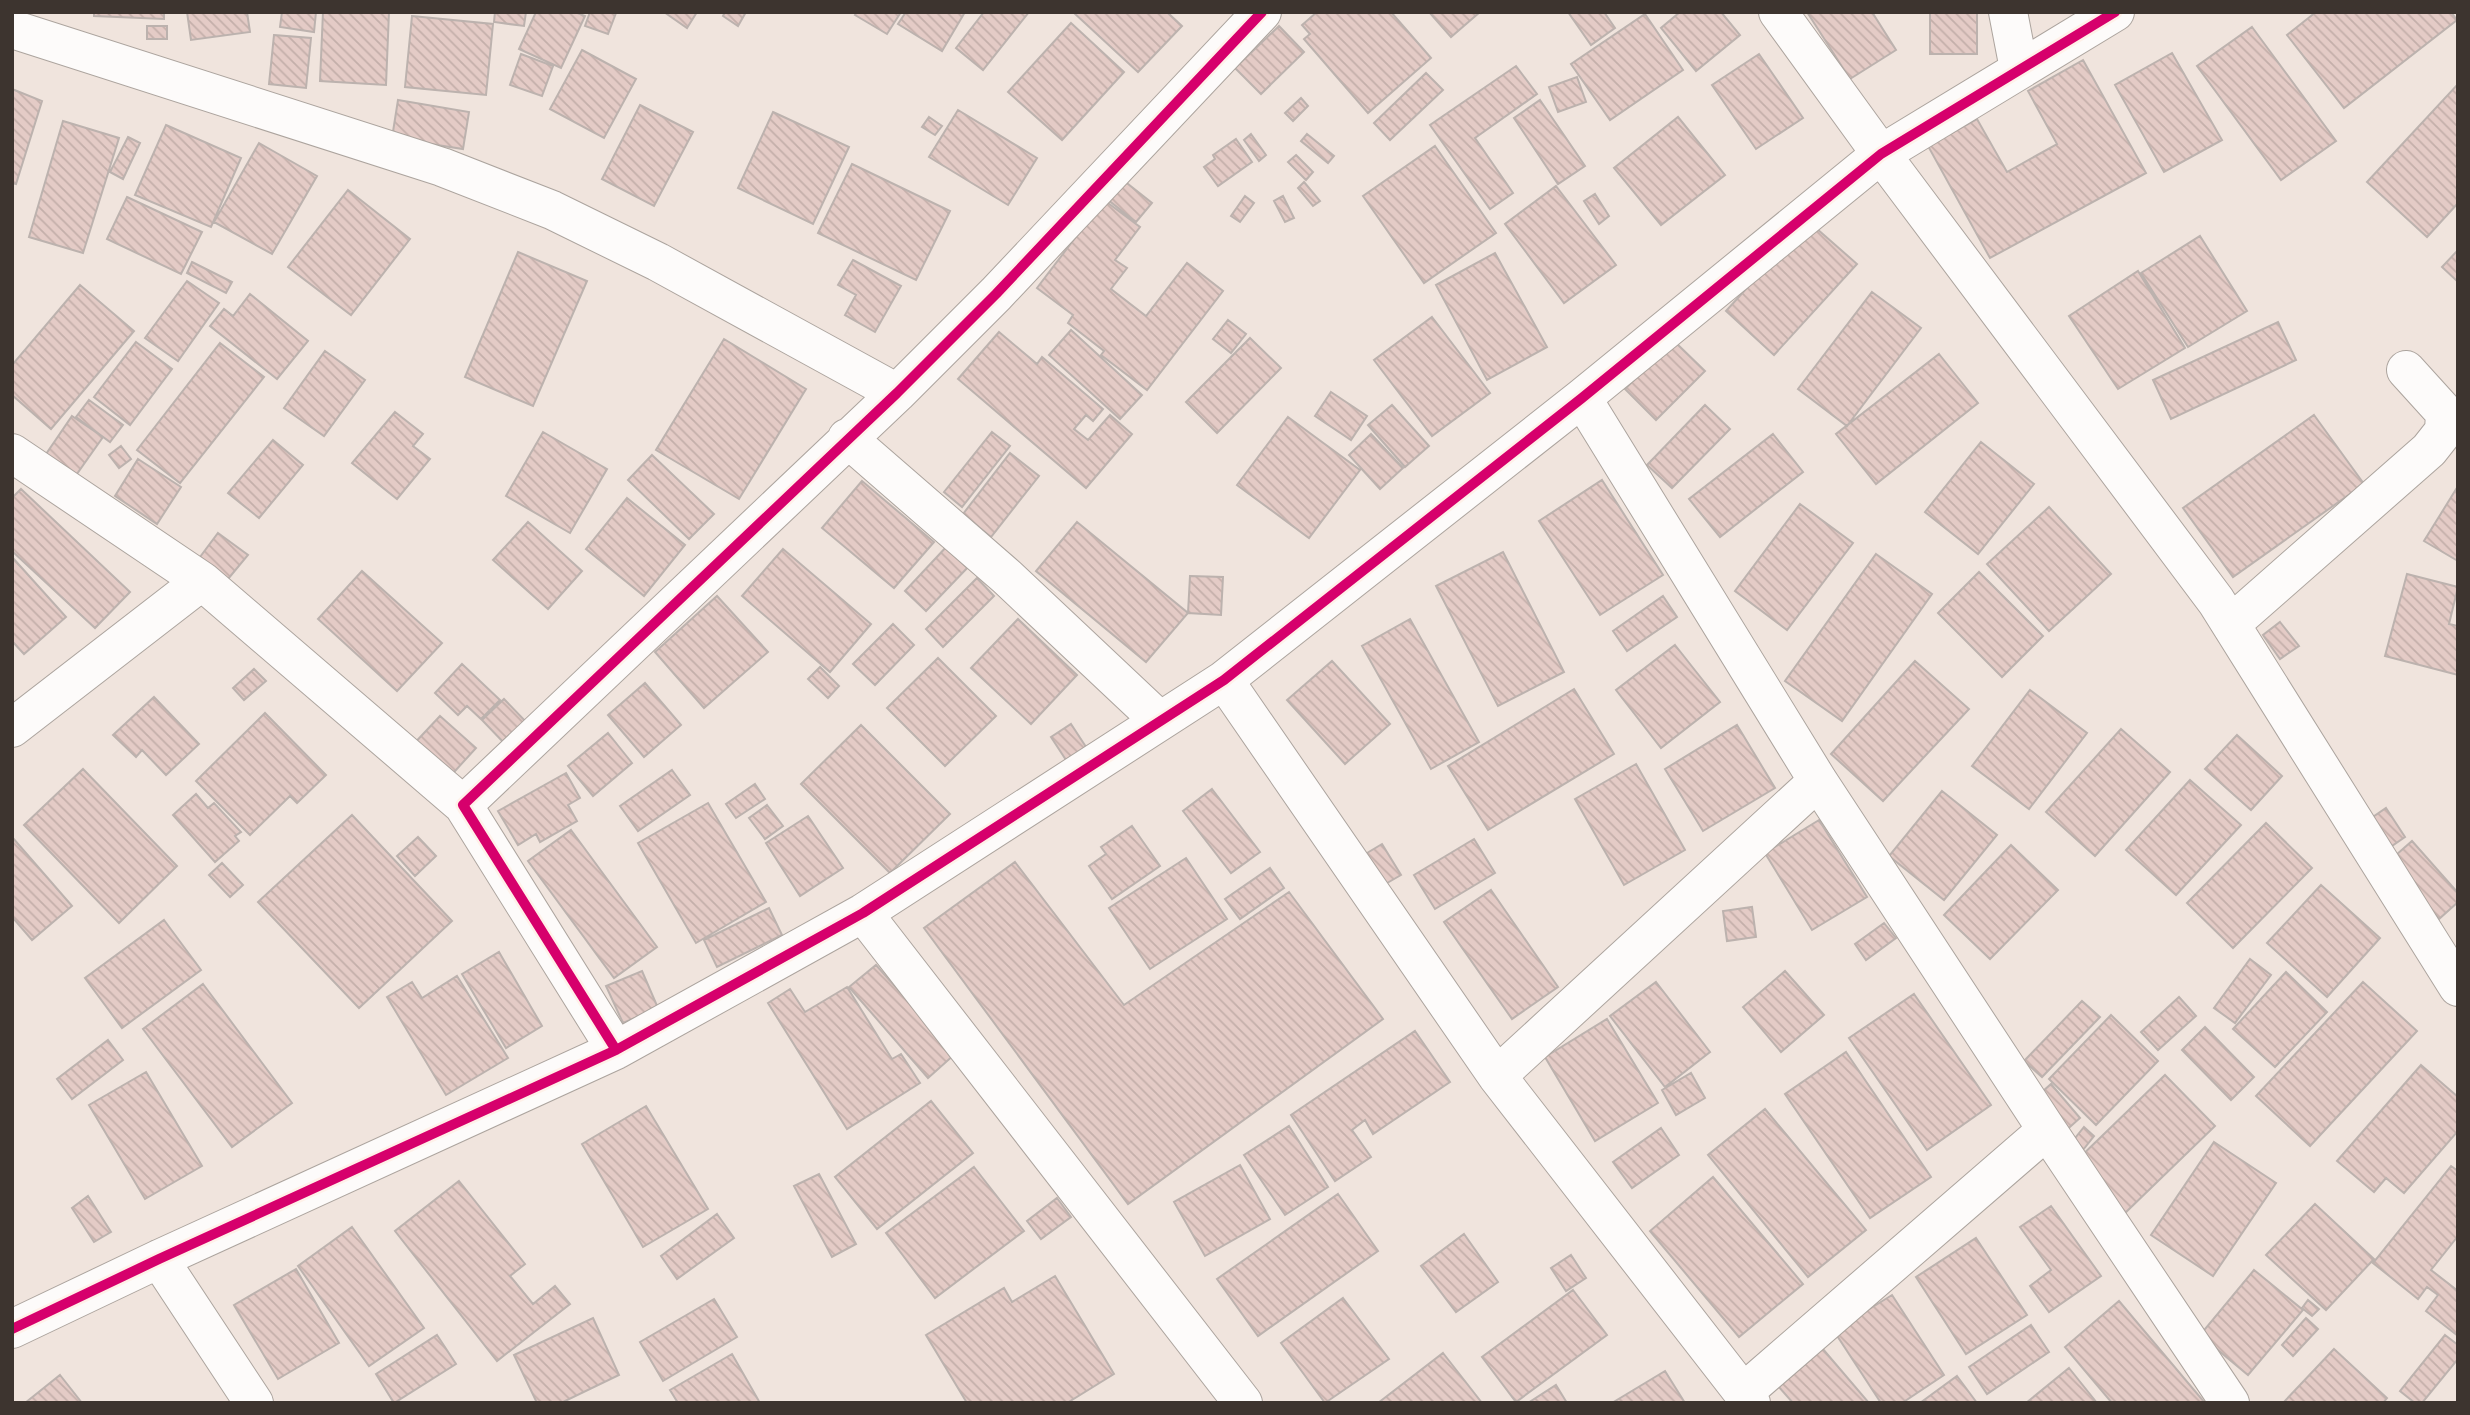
<svg xmlns="http://www.w3.org/2000/svg" width="2470" height="1415" font-family="Barlow,sans-serif">
	<defs>
		<pattern id="building-back-hatch" width="6" height="6" patternUnits="userSpaceOnUse" patternTransform="scale(1.75)"><rect width="6" height="6" fill="#e4cbc6"/><path d="M-1 5l2 2M0 0l6 6M5-1l2 2" fill="none" stroke="#c4afaa"/></pattern>
	</defs>
	<rect width="100%" height="100%" fill="#f0e4dd"/>
	<path fill="url(#building-back-hatch)" stroke="#bcb2ae" stroke-width="2" d="M94,12H164V19L94,16Z
		M187,12H247L250,32L191,40Z
		M282,12H316L314,32L280,27Z
		M323,12H389L386,85L320,81Z
		M495,12H526L524,26L494,22Z
		M536,12H575L585,16L561,68L519,49Z
		M590,12L616,13L608,34L585,26Z
		M664,12H697L687,28Z
		M725,12H746L738,26L723,16Z
		M857,12H901L887,34L855,15Z
		M906,12H965L942,51L898,24Z
		M984,12H1029L983,70L956,48Z
		M1073,12H1167L1182,26L1138,72Z
		M1317,12H1391L1431,58L1368,113L1304,39L1310,34L1302,25Z
		M1429,12H1480L1451,37Z
		M1568,12H1604L1615,28L1591,45Z
		M1680,12H1721L1740,35L1696,71L1661,28Z
		M1807,12H1872L1896,50L1850,79Z
		M1930,12H1977V54H1930Z
		M2316,12H2451L2457,20L2344,108L2287,35Z
		M1645,14L1683,70L1610,120L1571,64Z
		M412,16L493,24L486,95L405,87Z
		M1071,23L1124,72L1062,140L1008,92Z
		M147,26H167V39H147Z
		M1279,26L1304,52L1261,94L1235,68Z
		M2252,27L2336,141L2281,180L2197,66Z
		M274,35L311,38L306,88L269,84Z
		M582,50L636,79L604,138L550,109Z
		M2172,53L2222,140L2164,172L2115,85Z
		M521,54L553,66L542,96L510,85Z
		M1759,54L1803,118L1756,149L1712,85Z
		M2083,60L2146,173L1990,258L1928,146L1977,119L2007,172L2057,144L2028,91Z
		M1516,66L1537,94L1475,138L1513,193L1490,209L1430,125Z
		M1426,73L1443,90L1390,140L1374,123Z
		M1577,77L1586,102L1558,112L1549,87Z
		M2458,84V203L2427,237L2367,182Z
		M12,89L42,101L16,184L12,183Z
		M1301,98L1308,106L1293,121L1285,113Z
		M398,100L469,112L463,149L392,138Z
		M1540,100L1585,166L1558,184L1514,118Z
		M640,105L693,132L654,206L602,179Z
		M958,110L1037,158L1008,205L929,157Z
		M773,112L849,147L813,224L738,188Z
		M929,117L942,126L935,135L922,127Z
		M1678,117L1725,175L1661,225L1614,168Z
		M63,121L119,138L83,253L29,237Z
		M166,125L241,158L211,227L135,195Z
		M1251,134L1266,155L1259,161L1244,140Z
		M1307,134L1334,156L1328,163L1301,141Z
		M128,137L140,143L123,179L110,172Z
		M1236,139L1252,162L1218,186L1204,167L1215,159L1213,155Z
		M259,143L317,176L272,254L214,222Z
		M1435,146L1496,233L1424,283L1363,196Z
		M1296,155L1313,172L1306,180L1288,162Z
		M852,164L950,211L916,280L818,233Z
		M1123,180L1152,203L1136,222L1107,199Z
		M1304,182L1320,201L1313,206L1298,188Z
		M1556,186L1616,265L1564,303L1505,224Z
		M348,190L410,239L351,315L288,267Z
		M1595,194L1609,216L1599,224L1584,201Z
		M1245,196L1254,203L1240,222L1231,216Z
		M1283,196L1294,218L1285,222L1274,201Z
		M127,197L202,232L181,274L107,239Z
		M1104,200L1140,227L1115,260L1127,268L1111,289L1146,316L1187,263L1223,291L1147,390L1101,355L1104,351L1068,323L1073,315L1037,288Z
		M1808,221L1857,264L1774,355L1726,311Z
		M2200,236L2247,311L2188,347L2141,273Z
		M2458,250V282L2442,267Z
		M518,252L587,281L533,406L465,377Z
		M1495,253L1547,347L1487,380L1436,285Z
		M853,260L901,286L875,332L845,315L856,295L838,285Z
		M192,262L232,282L226,293L187,273Z
		M2138,271L2185,348L2118,389L2069,316Z
		M187,281L219,303L178,361L145,338Z
		M80,285L134,331L51,429L12,395V365Z
		M1872,292L1921,328L1847,426L1798,389Z
		M250,294L308,341L277,379L210,326L224,309L233,316Z
		M1432,317L1490,393L1432,436L1374,360Z
		M1228,320L1246,334L1231,353L1213,339Z
		M2278,322L2296,360L2171,419L2153,380Z
		M1071,330L1142,395L1120,419L1049,355Z
		M999,332L1037,364L1042,357L1103,409L1093,421L1086,415L1074,429L1088,440L1110,415L1132,434L1086,488L958,379Z
		M1250,338L1281,368L1217,433L1186,402Z
		M724,339L806,389L739,499L656,450Z
		M1674,341L1705,371L1656,420L1625,389Z
		M136,342L172,369L130,425L94,397Z
		M220,343L264,377L180,483L137,450Z
		M325,351L365,380L324,436L284,408Z
		M1939,354L1978,403L1876,484L1836,434Z
		M1331,392L1367,416L1351,440L1315,416Z
		M89,400L123,425L110,442L76,417Z
		M1392,405L1429,446L1405,467L1368,425Z
		M1705,405L1730,429L1672,488L1647,465Z
		M395,412L423,434L413,446L430,459L397,499L352,463Z
		M2314,415L2364,484L2233,577L2183,508Z
		M72,416L103,437L74,478L44,457Z
		M1288,417L1360,470L1309,538L1237,485Z
		M543,432L607,469L570,533L506,496Z
		M992,432L1010,446L962,507L944,492Z
		M1371,434L1403,468L1380,489L1349,455Z
		M1773,434L1803,472L1720,537L1689,499Z
		M273,440L303,465L259,518L228,493Z
		M1981,442L2034,484L1978,554L1925,512Z
		M121,446L131,459L119,468L109,455Z
		M1010,453L1039,476L991,537L963,514Z
		M652,455L714,514L689,539L628,480Z
		M138,459L181,487L157,524L115,496Z
		M1602,480L1663,575L1600,615L1539,521Z
		M862,481L934,542L894,588L822,528Z
		M2458,486V561L2424,541Z
		M21,489L130,592L95,628L12,551V498Z
		M627,498L685,545L644,596L586,549Z
		M1800,504L1853,543L1787,630L1735,591Z
		M2049,507L2111,574L2049,631L1987,564Z
		M528,522L582,571L548,609L493,560Z
		M1077,522L1188,613L1146,662L1036,571Z
		M218,533L248,555L228,579L200,557Z
		M949,544L971,564L926,611L905,591Z
		M783,549L871,624L830,672L742,596Z
		M1503,552L1564,672L1498,706L1436,586Z
		M1876,554L1932,594L1842,721L1785,681Z
		M12,557L66,617L24,654L12,641Z
		M362,571L442,643L397,691L318,619Z
		M1979,572L2043,636L2002,677L1938,613Z
		M2407,574L2458,587L2449,624L2458,626V675L2385,656Z
		M1190,576L1223,577L1221,615L1188,613Z
		M977,578L994,596L943,647L926,629Z
		M717,596L768,652L704,708L655,652Z
		M1663,596L1677,617L1627,651L1613,631Z
		M1018,619L1077,675L1031,724L971,668Z
		M1410,619L1479,742L1431,769L1362,646Z
		M2280,622L2299,646L2280,659L2263,635Z
		M893,624L914,645L875,685L853,664Z
		M1675,645L1720,702L1661,748L1616,690Z
		M938,658L996,716L945,766L887,708Z
		M1332,661L1390,724L1345,764L1287,700Z
		M1915,661L1969,709L1883,801L1831,754Z
		M462,664L500,700L481,719L467,706L458,715L435,693Z
		M820,667L839,686L828,698L808,679Z
		M254,669L266,681L244,700L233,688Z
		M645,683L681,725L644,757L608,715Z
		M1574,689L1614,754L1488,830L1448,766Z
		M2030,690L2087,733L2029,809L1972,766Z
		M154,697L199,744L166,775L142,750L136,757L113,735Z
		M504,699L529,725L507,746L482,720Z
		M265,713L326,775L297,803L290,796L250,835L196,781Z
		M440,716L476,748L445,782L409,749Z
		M1071,724L1088,750L1068,763L1051,737Z
		M861,725L950,814L890,873L801,784Z
		M1737,725L1775,788L1703,831L1665,769Z
		M2121,729L2170,772L2095,856L2046,812Z
		M608,733L632,763L593,796L568,766Z
		M2237,735L2282,776L2251,810L2205,769Z
		M1636,764L1685,850L1624,885L1575,799Z
		M83,769L177,866L119,923L24,825Z
		M672,770L690,795L638,831L620,806Z
		M566,773L580,798L568,805L577,821L540,842L536,834L518,845L498,811Z
		M2190,780L2241,825L2176,895L2126,850Z
		M755,784L765,799L736,818L726,804Z
		M1212,789L1260,852L1231,873L1183,811Z
		M1942,791L1997,835L1944,900L1889,856Z
		M196,794L208,808L214,803L241,832L235,836L239,841L215,862L173,815Z
		M708,803L766,902L696,943L638,843Z
		M767,805L783,826L765,839L749,818Z
		M2386,808L2405,837L2386,850L2367,821Z
		M352,815L452,921L359,1008L258,902Z
		M808,816L843,868L800,896L766,843Z
		M1819,820L1867,897L1812,930L1765,853Z
		M2266,823L2312,868L2233,948L2187,903Z
		M1132,826L1160,866L1112,899L1089,866L1106,854L1101,847Z
		M571,830L657,947L614,978L528,861Z
		M12,837L72,906L32,940L12,917Z
		M418,837L436,856L415,876L397,856Z
		M1474,839L1495,873L1435,909L1414,875Z
		M2412,841L2458,893V902L2439,919L2388,862Z
		M1382,844L1401,875L1375,890L1357,859Z
		M2011,845L2058,890L1990,959L1944,915Z
		M1186,858L1227,919L1150,969L1109,908Z
		M1015,862L1124,1005L1289,892L1383,1019L1128,1204L924,928Z
		M222,863L243,885L230,897L209,875Z
		M1270,868L1284,888L1240,919L1225,899Z
		M2321,885L2380,938L2327,997L2267,943Z
		M1491,890L1558,987L1512,1019L1444,922Z
		M1752,907L1756,937L1727,941L1723,911Z
		M769,908L782,935L717,967L704,940Z
		M164,920L201,970L122,1028L85,978Z
		M1884,923L1896,938L1866,960L1855,944Z
		M499,952L542,1026L506,1048L462,974Z
		M2250,959L2271,975L2235,1023L2214,1008Z
		M876,965L955,1054L928,1078L849,987Z
		M642,971L658,1008L623,1023L606,986Z
		M1785,971L1824,1015L1781,1052L1743,1007Z
		M2286,972L2327,1012L2275,1067L2233,1029Z
		M457,976L508,1058L446,1095L387,997L412,982L422,998Z
		M1656,982L1710,1052L1665,1087L1610,1016Z
		M2363,982L2417,1031L2310,1146L2256,1096Z
		M203,984L292,1103L232,1147L143,1029Z
		M847,987L892,1059L901,1054L920,1083L847,1129L768,1003L790,989L805,1012Z
		M1914,994L1991,1105L1927,1150L1849,1038Z
		M2179,997L2196,1016L2158,1050L2141,1032Z
		M2082,1001L2100,1017L2042,1077L2024,1061Z
		M2111,1015L2158,1061L2096,1125L2049,1079Z
		M1607,1019L1658,1103L1595,1141L1545,1057Z
		M2205,1027L2254,1077L2231,1100L2182,1050Z
		M1415,1031L1450,1082L1373,1134L1365,1120L1352,1130L1371,1157L1335,1181L1291,1115Z
		M108,1040L123,1060L72,1099L57,1079Z
		M1846,1052L1931,1177L1870,1218L1785,1094Z
		M2421,1065L2458,1097V1131L2404,1193L2386,1178L2374,1192L2337,1161Z
		M146,1072L202,1166L145,1199L89,1105Z
		M1691,1073L1705,1098L1676,1115L1662,1090Z
		M2165,1075L2215,1126L2124,1214L2074,1163Z
		M2051,1084L2080,1118L2062,1134L2033,1100Z
		M931,1101L973,1153L877,1229L835,1177Z
		M646,1106L708,1209L643,1247L582,1144Z
		M1765,1109L1866,1230L1808,1277L1708,1155Z
		M1289,1126L1328,1187L1285,1215L1244,1155Z
		M2084,1127L2094,1136L2079,1155L2068,1147Z
		M1661,1128L1679,1155L1632,1188L1613,1162Z
		M2214,1142L2276,1183L2213,1276L2151,1235Z
		M1240,1165L1270,1219L1205,1256L1174,1202Z
		M2451,1166L2458,1171V1236L2431,1270L2458,1291V1336L2426,1311L2438,1295L2427,1287L2418,1299L2373,1263Z
		M974,1167L1024,1231L935,1298L886,1233Z
		M819,1174L856,1244L832,1257L794,1186Z
		M1713,1177L1803,1284L1739,1337L1650,1231Z
		M459,1181L525,1264L510,1276L533,1304L555,1286L570,1304L497,1361L395,1231Z
		M1338,1194L1378,1251L1258,1336L1217,1279Z
		M88,1196L111,1232L94,1242L72,1208Z
		M1057,1198L1071,1217L1041,1239L1027,1221Z
		M2315,1204L2374,1259L2326,1310L2266,1255Z
		M2051,1206L2101,1276L2049,1312L2030,1286L2051,1270L2020,1227Z
		M717,1214L734,1238L677,1279L661,1256Z
		M352,1227L424,1328L369,1366L298,1266Z
		M1464,1234L1498,1282L1456,1312L1421,1266Z
		M1976,1238L2027,1315L1966,1354L1916,1277Z
		M1571,1255L1586,1278L1566,1291L1551,1268Z
		M296,1269L339,1343L278,1379L234,1305Z
		M2254,1270L2303,1310L2248,1375L2200,1335Z
		M1055,1276L1114,1374L1067,1403H967L926,1335L1004,1288L1012,1302Z
		M1573,1290L1607,1335L1516,1402L1482,1357Z
		M1892,1295L1944,1375L1902,1403H1881L1834,1331Z
		M1343,1298L1389,1359L1325,1403L1281,1343Z
		M714,1299L737,1337L663,1381L640,1342Z
		M2308,1300L2319,1309L2312,1316L2302,1308Z
		M2119,1301L2205,1403H2112L2065,1347Z
		M593,1318L619,1375L561,1403H537L514,1355Z
		M2306,1318L2318,1329L2293,1356L2282,1345Z
		M2031,1325L2049,1352L1987,1394L1969,1367Z
		M437,1335L456,1364L394,1403L376,1374Z
		M2445,1335L2458,1345V1359L2422,1403H2415L2400,1391Z
		M1822,1348L1869,1403H1793L1778,1386Z
		M2334,1349L2387,1398L2383,1403H2283Z
		M1443,1353L1482,1403H1378Z
		M732,1354L760,1403H678L670,1390Z
		M2069,1368L2097,1403H2026Z
		M1665,1371L1685,1403H1612Z
		M60,1375L82,1403H25Z
		M1957,1376L1977,1403H1920Z
		M1556,1385L1567,1403H1528Z"/>
	<g fill="none" stroke-linecap="round" stroke-linejoin="round">
		<g stroke="#aca49e" stroke-width="40">
			<path id="minor" d="M1778,12L1881,154L2216,601L2458,987
				M2008,12L2019,69
				M12,29L442,167L552,210L658,262L897,393
				M1582,398L1818,781L2047,1130L2230,1403
				M847,438L1007,577L1160,721
				M12,453L202,581L463,805
				M2231,624L2429,450L2444,431L2445,413L2406,370
				M1224,680L1497,1076L1751,1403
				M12,728L202,581
				M863,913L1243,1403
				M616,1050L463,805L897,393L996,294L1262,12
				M1497,1076L1818,781
				M159,1259L254,1403
				M12,1329L159,1259L616,1050L863,913L1224,680L1582,398L1881,154L2115,12
				M1743,1393L2047,1130"/>
		</g>
		<use href="#minor" stroke="#fdfbfa" stroke-width="38"/>
		<g stroke="#fff1e9" stroke-width="15">
			<path id="cycleway" d="M616,1050L463,805L897,393L996,294L1262,12
				M12,1329L159,1259L616,1050L863,913L1224,680L1582,398L1881,154L2115,12"/>
		</g>
		<use href="#cycleway" stroke="#d6006c" stroke-width="10"/>
	</g>
	<rect width="2470" height="1415" fill="none" stroke="#3d342f" stroke-width="28"/>
</svg>
